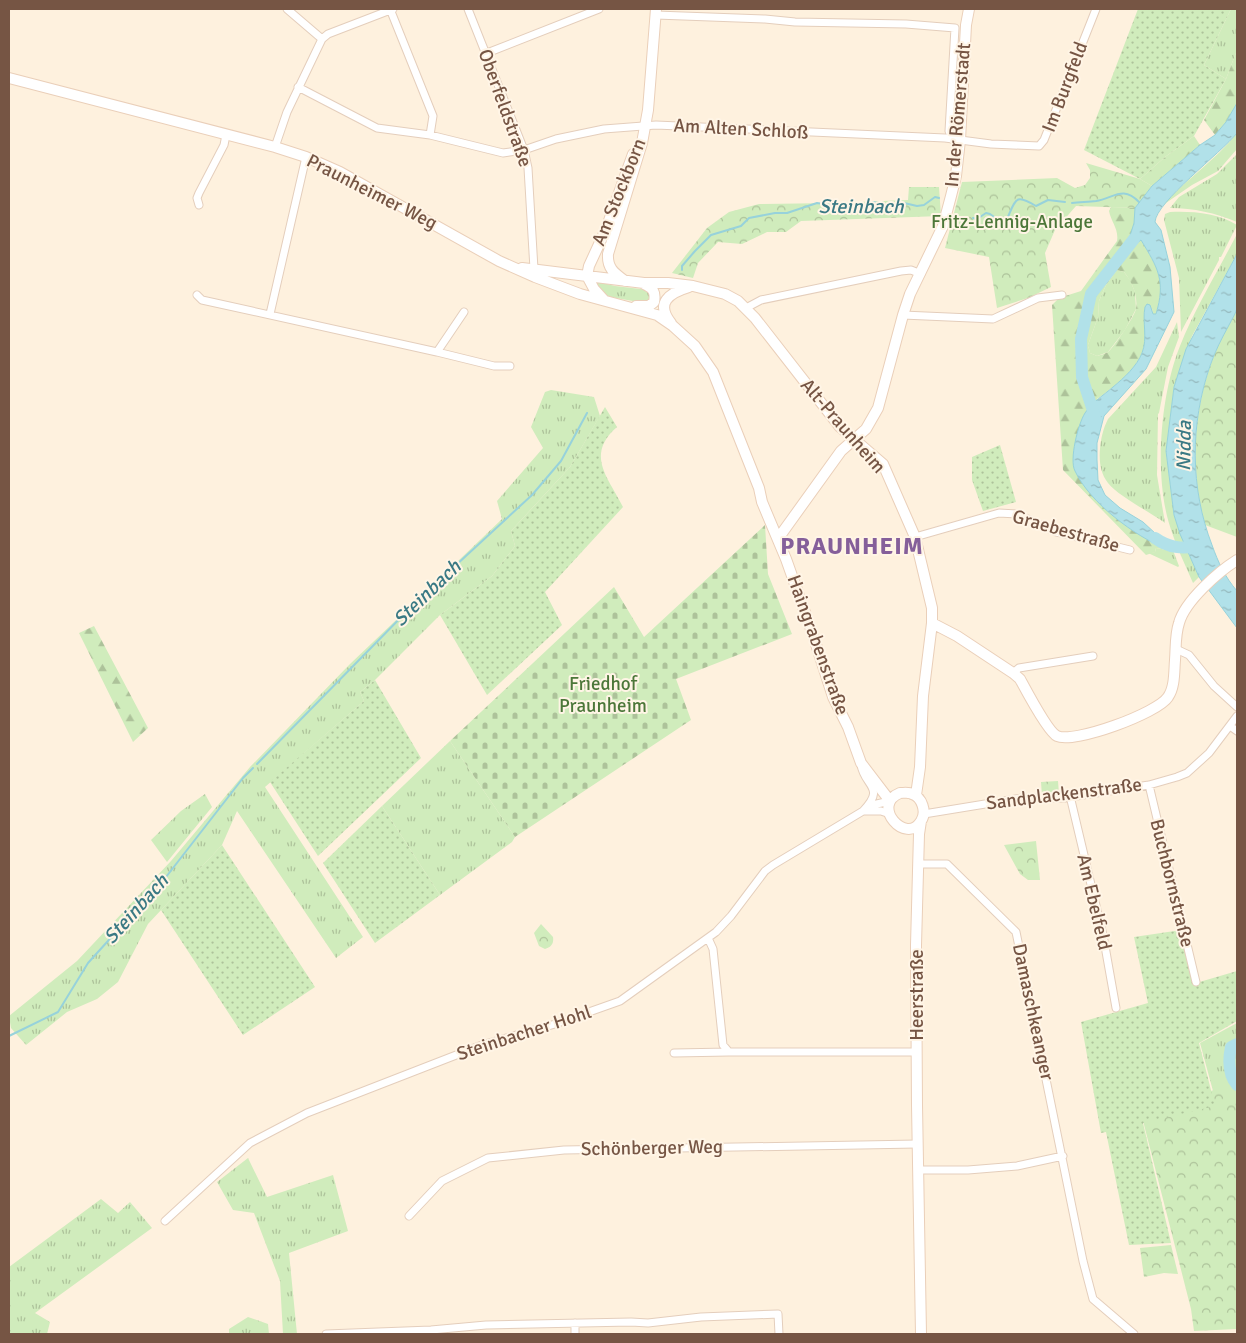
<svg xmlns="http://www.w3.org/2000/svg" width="1246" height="1343" font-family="Signika,sans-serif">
	<defs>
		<pattern id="grass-tufts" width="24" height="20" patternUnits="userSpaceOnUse" patternTransform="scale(1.25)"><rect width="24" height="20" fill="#d0ecbc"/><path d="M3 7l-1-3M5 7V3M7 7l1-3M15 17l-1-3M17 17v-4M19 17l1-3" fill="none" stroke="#adc29a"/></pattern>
		<pattern id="forest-firs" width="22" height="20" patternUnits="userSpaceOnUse" patternTransform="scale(1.25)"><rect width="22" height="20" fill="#d0ecbc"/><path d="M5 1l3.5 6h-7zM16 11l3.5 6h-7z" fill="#adc29a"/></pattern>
		<pattern id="cemetery-stones" width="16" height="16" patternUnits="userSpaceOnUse" patternTransform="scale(1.25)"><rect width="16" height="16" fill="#d0ecbc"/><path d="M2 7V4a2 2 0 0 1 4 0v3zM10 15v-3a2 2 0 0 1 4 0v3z" fill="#adc29a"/></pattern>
		<pattern id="park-crowns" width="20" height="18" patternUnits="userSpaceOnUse" patternTransform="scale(1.25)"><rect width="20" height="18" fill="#d0ecbc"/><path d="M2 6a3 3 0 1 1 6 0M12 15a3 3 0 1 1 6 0" fill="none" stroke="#adc29a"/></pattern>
		<pattern id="garden-dots" width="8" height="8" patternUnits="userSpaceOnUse" patternTransform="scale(1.25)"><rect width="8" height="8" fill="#d0ecbc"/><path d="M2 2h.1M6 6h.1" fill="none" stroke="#adc29a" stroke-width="1.8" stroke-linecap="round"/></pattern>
		<pattern id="water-ripples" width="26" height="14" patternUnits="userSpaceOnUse" patternTransform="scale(1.25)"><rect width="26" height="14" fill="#b1e1e9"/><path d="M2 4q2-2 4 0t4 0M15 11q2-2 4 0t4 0" fill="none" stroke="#95b9be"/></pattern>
	</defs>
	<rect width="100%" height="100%" fill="#fef1de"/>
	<path fill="url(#grass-tufts)" d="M1231,9H1237V50L1226,79L1204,65Z
		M1237,133V149L1218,171L1192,185L1163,205C1186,179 1216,160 1237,133Z
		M1237,154V222C1215,213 1194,208 1170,208L1179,197L1217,174Z
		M1170,212C1192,211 1218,213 1237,225L1221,257H1219V260L1181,332L1179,278L1164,220L1165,214Z
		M1237,234V254L1192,336L1174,387L1166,451L1174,515L1185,545L1175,541C1172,533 1169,524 1167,516C1155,467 1161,393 1180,346C1195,308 1218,271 1237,234Z
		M1117,270L1124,272L1130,280L1135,292L1136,309L1125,330L1108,352L1097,356L1090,353L1088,345L1098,317L1099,301L1106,285Z
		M595,281L615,286L649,290L652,298L644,303L605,296L599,292Z
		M1177,322L1179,337L1168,367L1159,413L1158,414L1157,475L1165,523C1150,512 1118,496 1108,483C1100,473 1099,460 1100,449C1101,438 1103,429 1108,419L1156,367Z
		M551,390L594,397L600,416L570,467L511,531L515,546L492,576L440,615L375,680L360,692L364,701L265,787L363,937L336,958L237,811L222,845L148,924L118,982L97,999L67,1012L26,1045L11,1028L9,1016L77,961L171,861L250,767L350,664L502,519L497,501L543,448L531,427L545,392Z
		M1171,545L1179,566L1178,567L1148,553L1155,552L1156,548L1167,550Z
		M1178,549L1188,550L1199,577L1193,583Z
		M450,741L515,837L512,842L440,895L382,806Z
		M205,794L212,807L167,862L151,840L181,811Z
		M1237,1023V1180L1216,1110L1213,1091L1200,1043Z
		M248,1158L267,1197L333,1175L348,1231L289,1253L297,1334H283L280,1281L254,1213L233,1210L217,1182Z
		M101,1199L118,1213L130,1202L152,1228L35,1313L50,1322L47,1334H9V1267Z
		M248,1317L268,1324L269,1334H229V1329Z"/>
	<path fill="url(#forest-firs)" fill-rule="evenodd" d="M1237,50V104L1226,122L1215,135L1204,120L1226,79Z
		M1194,136L1200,145L1152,186L1140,179L1165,157Z
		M1111,207L1135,208V223L1125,251L1141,239C1158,269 1166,280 1156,314H1153L1152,309L1144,313C1145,321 1146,329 1146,337C1144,365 1118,384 1097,399L1095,499L1129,528L1167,550L1156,548L1155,552L1146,555L1063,470L1052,305L1059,298L1081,291L1117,241C1119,229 1111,222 1109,211ZM1117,270L1124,272C1132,282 1138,295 1136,309C1134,317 1114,347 1108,352C1105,354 1100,355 1097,356L1090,353L1088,345L1098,317L1099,301L1106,285Z
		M94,626L148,728L133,742L79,633Z"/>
	<path fill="url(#cemetery-stones)" d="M765,525L768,574L792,634L676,679L691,720L515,837L450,741L614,587L644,637Z"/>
	<path fill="url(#park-crowns)" d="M1086,163L1140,179L1152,186L1135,208L1076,206L1055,230L1045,253L1051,287L1028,298L997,308L989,257L945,248L962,182L1057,178L1075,188L1085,185L1090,178V170Z
		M909,187H939L941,216L801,221L786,232H767L742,244L718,242L698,263L693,278L672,273L707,228L729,212L759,204L834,203L908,200Z
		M1237,309V537L1205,525C1185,451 1197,375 1237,309Z
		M1058,781L1059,795L1042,796L1041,782Z
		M1036,841L1040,880H1028L1020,874L1004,845Z
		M541,924L553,937C554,944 551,947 545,949L539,946L534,933Z
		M1226,1087L1237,1108V1329L1194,1331L1191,1309L1140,1109Z
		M1171,1245L1178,1274L1164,1273L1144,1277L1140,1248Z"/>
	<path fill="url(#garden-dots)" d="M1138,9H1231L1204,65L1226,79L1194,136L1165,157L1140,179L1084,150Z
		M605,407L617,427C585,455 608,477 623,507L545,592L562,625L487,695L440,615L492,576L515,546L511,531L570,467Z
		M1000,445L1016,502L983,511L972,480V457Z
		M375,680L421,758L318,856L270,782L364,701L360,692Z
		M382,806L440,895L375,943L323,863Z
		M222,845L315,987L243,1035L161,910Z
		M1188,929L1196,983L1237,971V1021L1199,1043L1215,1106L1143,1123L1171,1243L1129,1245L1106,1132L1101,1133L1081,1022L1148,1003L1134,937Z"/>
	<path fill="url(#water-ripples)" stroke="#97d2db" d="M1237,103V133C1221,153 1156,202 1155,222L1161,230L1170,267L1174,312L1146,369L1104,416L1097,443V460L1098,480L1105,495L1120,508L1143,522L1169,546L1166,549C1135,536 1090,503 1075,471C1069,460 1078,424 1085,413C1092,402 1104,395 1113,387C1124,378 1137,366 1142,353C1148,338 1142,322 1145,307L1147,304L1150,305L1153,314H1156C1166,281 1158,268 1141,240L1125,252L1134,223L1135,208L1152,186L1200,145L1215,135L1226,122Z
		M1237,254C1237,271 1240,291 1237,308C1236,313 1232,319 1229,325C1222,338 1215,351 1210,366C1190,424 1190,488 1212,545C1218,562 1225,577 1237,591V628L1199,577L1180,534L1174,515L1166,451L1174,387L1186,349Z"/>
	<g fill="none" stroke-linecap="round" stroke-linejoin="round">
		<path stroke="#97d2db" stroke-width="2" d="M1072,203C1080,202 1088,202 1096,201C1114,198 1123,185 1139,202
			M973,218L977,219L986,213L990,214L1000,221L1007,219C1016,199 1015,193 1036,206L1048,200L1065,202
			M682,270V266L695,251L711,235L741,226L749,218L775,213H787L817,203L845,207H860L873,202L892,206L904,203L917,206L924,205L935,197L939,198
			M257,764L416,602L532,495L561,461L587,413
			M9,1036L58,1012L88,963L166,877L243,778L253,768"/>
		<path stroke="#b1e1e9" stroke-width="12" d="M1094,420L1095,417L1082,377L1081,339L1091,294L1134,239
			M1155,538C1169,548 1182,549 1198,546
			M1237,1044L1231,1047C1228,1061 1228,1074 1237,1085"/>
		<g stroke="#e4cebc" stroke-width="9">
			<path id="street" d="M287,9L322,39
				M390,9L433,116L430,135
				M468,9L524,150L528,168L534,269
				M656,15L765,19L795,22L906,24L955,28L949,131L953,140
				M487,53L599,9
				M298,87L377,128L430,135L503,153L524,150L556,139L604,129L656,125L945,138L991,144L1039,146L1044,140L1096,9
				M275,147L287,112L322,39L328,34L393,9
				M199,205L197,198L199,193L224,145L226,135
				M197,295L202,300L437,352L494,366H510
				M746,308L761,300L901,271L911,270L921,274
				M270,314L306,157
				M903,315L993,319L1038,298L1062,295
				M437,352L464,312
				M915,537L999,513L1017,514L1056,532L1130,550
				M1176,649L1189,655L1214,686L1237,707
				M1013,673L1019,668L1093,656
				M1230,726L1237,731
				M1149,785L1196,982
				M1070,796L1103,935L1116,1008
				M868,806L890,801
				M863,811H881L890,814
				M924,814L1022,798H1063L1149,785L1177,777L1187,773L1209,753L1237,716
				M919,864H947L1016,932L1083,1261L1093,1299L1134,1334
				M708,938L713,949L723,1045L729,1052H917
				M674,1053L729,1052
				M918,1170H968L1017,1166L1063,1156
				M409,1216L442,1181L488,1158L564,1150L917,1144
				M165,1221L250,1143L307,1113L482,1045L555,1024L620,1001L716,932L731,916L765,871L773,865L863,811C886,787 865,787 861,765
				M575,1323V1334
				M326,1334L431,1330L486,1325L631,1322L648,1323L701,1317L778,1314L779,1334"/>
		</g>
		<g stroke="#eacfb9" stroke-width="12">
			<path id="secondary" d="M9,78L275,147L306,157L340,172L499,261L535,277L580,294L657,315L673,326L695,346L713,372L759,488L762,502L786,559L812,632L833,697L848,727L861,763L890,801
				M522,268L644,283H668L693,286L725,294L738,301L755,318L840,427L883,464L915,537L932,608V623L923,696L920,767L916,795
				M625,281C614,273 607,268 608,254L642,143L648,110L656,9
				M604,300L594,289L587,276L589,266L606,229L633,154
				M636,306H649L654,302C656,292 653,288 644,284
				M671,323C655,303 669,293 689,287
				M779,542L782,533L841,451L866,429L878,408L903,315L910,294L943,226L951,196L956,176L960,140L966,25L969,9
				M932,623L957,636L1013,673L1020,679C1026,690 1048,732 1057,736C1074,744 1158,713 1168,697C1175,687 1174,672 1175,660C1176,648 1175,635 1179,623C1185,601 1218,572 1237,560
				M900,793C904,793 909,792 912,794C922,797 927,812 921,821C906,846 870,805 900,793Z
				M921,1334L917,1105L916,945L919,834L921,821"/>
		</g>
		<use href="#street" stroke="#fff" stroke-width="7"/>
		<use href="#secondary" stroke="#fff" stroke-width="10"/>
	</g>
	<g text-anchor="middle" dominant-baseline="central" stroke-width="4" stroke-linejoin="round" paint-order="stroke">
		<g font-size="19" fill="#765544" stroke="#fff5e6">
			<text transform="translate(1065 87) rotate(-69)">Im Burgfeld</text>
			<text transform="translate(505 108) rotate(70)">Oberfeldstraße</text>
			<text transform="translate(958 115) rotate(-85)">In der Römerstadt</text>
			<text transform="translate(741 129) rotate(3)">Am Alten Schloß</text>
			<text transform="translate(372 192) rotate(27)">Praunheimer Weg</text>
			<text transform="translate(619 192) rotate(-68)">Am Stockborn</text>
			<text transform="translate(843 426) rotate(49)">Alt-Praunheim</text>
			<text transform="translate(1066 531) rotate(16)">Graebestraße</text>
			<text transform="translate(818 645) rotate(70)">Haingrabenstraße</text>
			<text transform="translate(1064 794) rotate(-7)">Sandplackenstraße</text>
			<text transform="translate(1172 883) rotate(76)">Buchbornstraße</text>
			<text transform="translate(1094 902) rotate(77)">Am Ebelfeld</text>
			<text transform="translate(917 995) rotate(-90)">Heerstraße</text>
			<text transform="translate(1033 1012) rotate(78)">Damaschkeanger</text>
			<text transform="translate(524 1033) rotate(-18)">Steinbacher Hohl</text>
			<text transform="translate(652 1148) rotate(-1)">Schönberger Weg</text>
		</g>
		<g font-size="19" fill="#4c7739" stroke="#fff5e6">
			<text x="1012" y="222">Fritz-Lennig-Anlage</text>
			<text x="603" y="684">Friedhof<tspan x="603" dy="22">Praunheim</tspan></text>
		</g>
		<g font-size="20" font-style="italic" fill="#3a7984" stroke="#fff5e6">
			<text x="861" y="206">Steinbach</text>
			<text transform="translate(1184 446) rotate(-89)">Nidda</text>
			<text transform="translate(427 593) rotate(-44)">Steinbach</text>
			<text transform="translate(136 909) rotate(-48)">Steinbach</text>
		</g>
		<g font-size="24" font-weight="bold" letter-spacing="1" fill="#855f9a" stroke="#fff5e6">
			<text x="852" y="546">PRAUNHEIM</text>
		</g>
	</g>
	<rect width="1246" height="1343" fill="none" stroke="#765544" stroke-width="20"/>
</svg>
